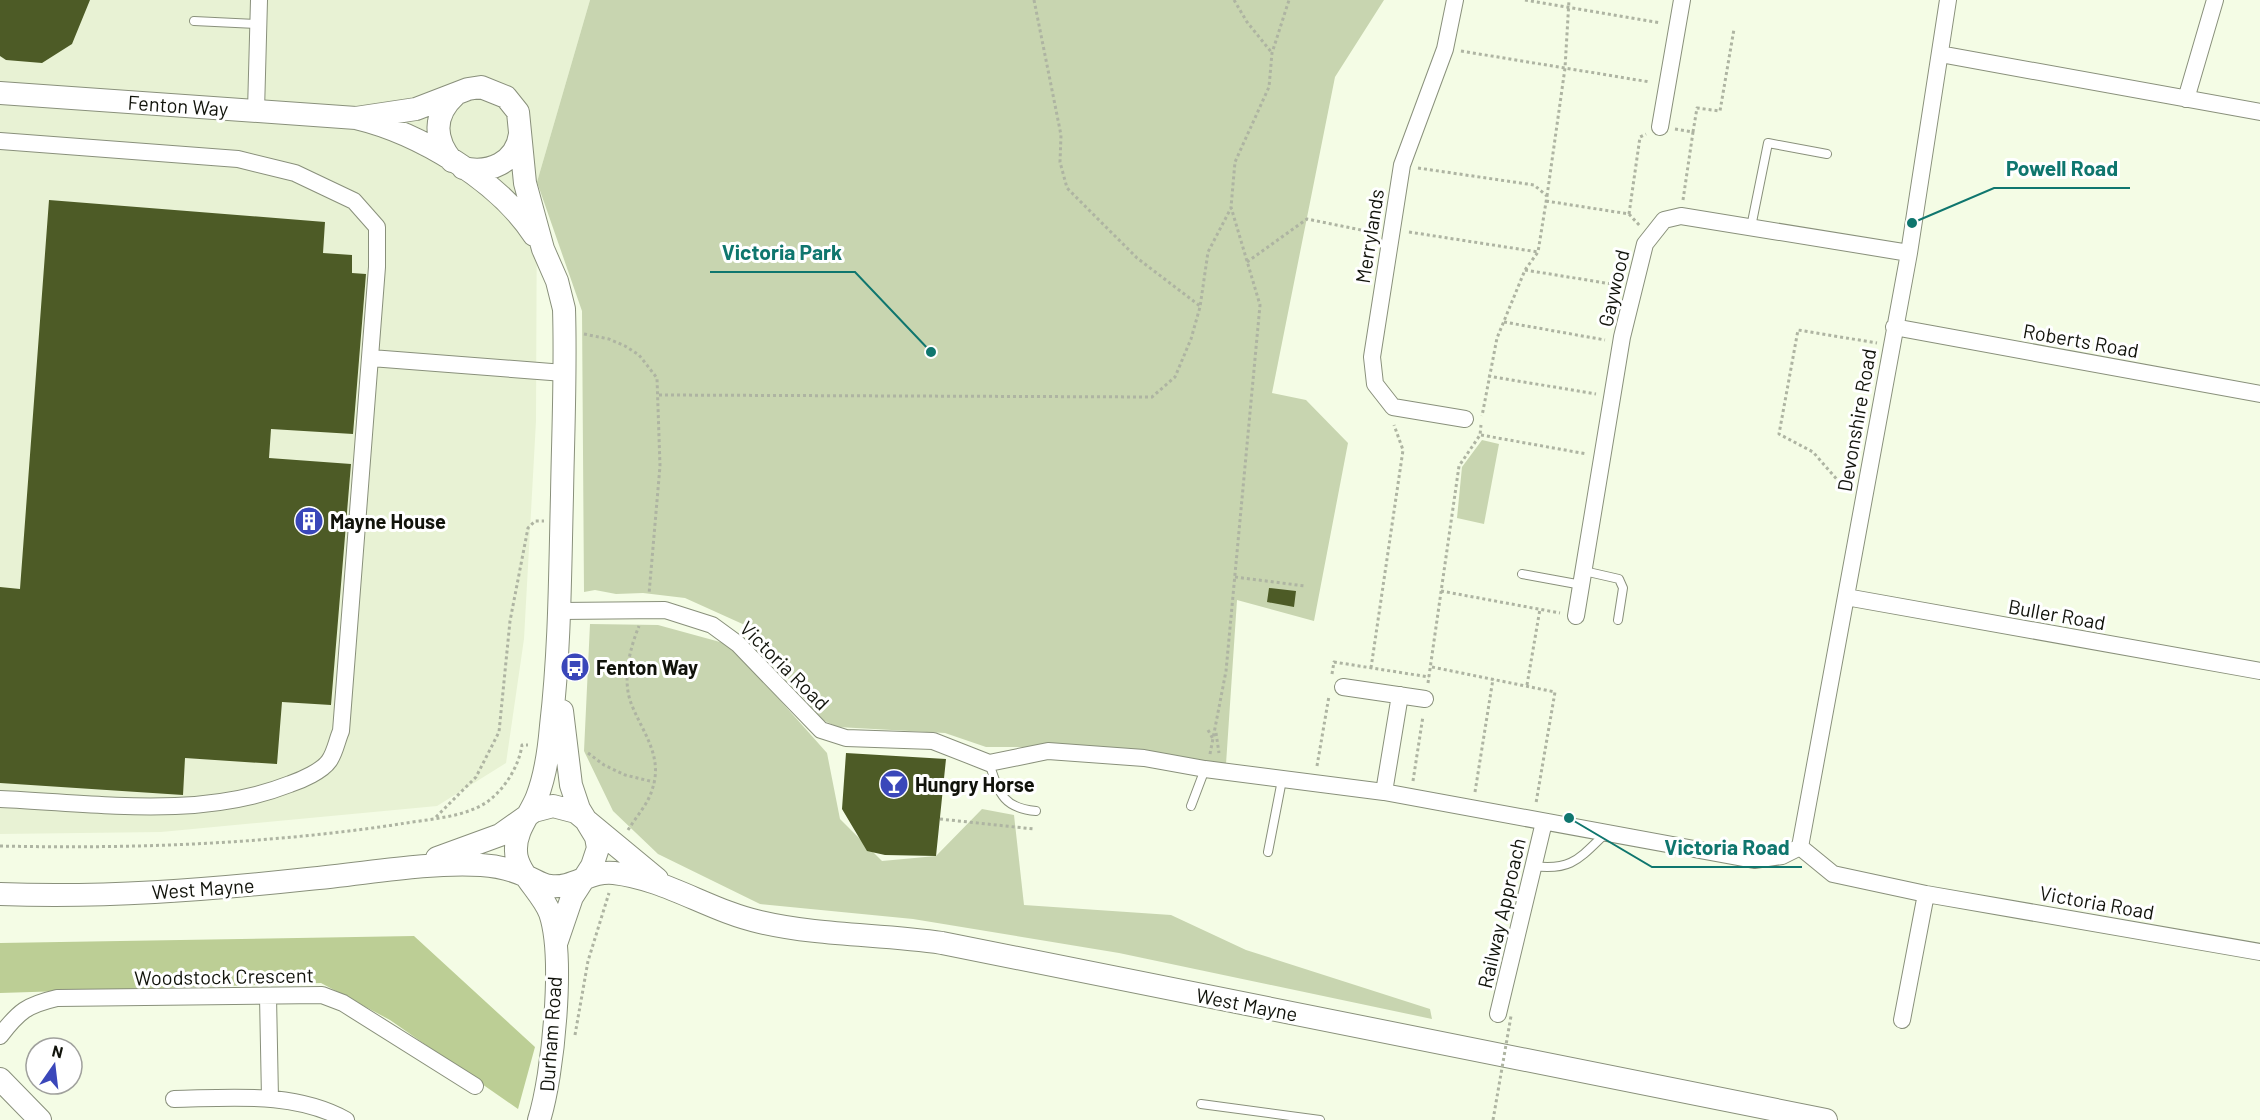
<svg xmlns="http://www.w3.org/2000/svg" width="2260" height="1120" font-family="Barlow,sans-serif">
	<rect width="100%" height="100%" fill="#f4fce5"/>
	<path fill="#e8f2d4" d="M0,0H590L537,182L536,421L524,639L506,763L437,806L161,832L0,834Z"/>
	<path fill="#c8d5b0" d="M590,0H1384L1335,77L1272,393L1306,400L1348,443L1314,621L1237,600L1226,764L1033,747H986L945,733L838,727L820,719L747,626L685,598L643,593L616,594L595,590L584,592L582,311L537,182Z
		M1482,440L1499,444L1484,524L1457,518L1462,467Z
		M590,624L658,625L731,645L827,753L840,819L882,861L936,856L982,809L1014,815L1024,905L1171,915L1246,950L1430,1009L1432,1019L1119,953L913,919L760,904L658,854L613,811L584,751Z"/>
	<path fill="#bcce95" d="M414,936L535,1047L518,1109L390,1020L321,983L0,993V943Z"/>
	<path fill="#4d5b26" d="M0,0H90L72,44L42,63L6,60L0,56Z
		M49,200L325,222L323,253L352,255V273L366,274L353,434L271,429L269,458L351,464L331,705L282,702L277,764L185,758L183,795L0,783V587L20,589Z
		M1269,588L1296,591L1294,607L1267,602Z
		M846,753L946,759L936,856L885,855L867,851L842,809Z"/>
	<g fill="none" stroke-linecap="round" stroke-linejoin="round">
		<g stroke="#89907b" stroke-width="10">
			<path id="lane" d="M194,21L258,24
				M1751,227L1768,143L1827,154
				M1584,571L1619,579L1623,588L1618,620
				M1522,574L1582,585
				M989,763C999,792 1002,808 1036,811
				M1191,806L1205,769
				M1268,852L1282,780
				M1533,866C1571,871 1579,859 1605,834
				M1201,1104L1320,1120"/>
		</g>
		<g stroke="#89907b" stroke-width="18">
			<path id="street" d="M1455,0L1445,49L1402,165L1372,357L1375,384L1393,407L1465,419
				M1940,54L2260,112
				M2186,99L2215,0
				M256,111L259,0
				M1660,127L1682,0
				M0,141L238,159L295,173L354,201L377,227V267L341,731C337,740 335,753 329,761C322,771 302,780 290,784C199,820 96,803 0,799
				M1894,327L2260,394
				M371,358L564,373
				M1846,597L2260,671
				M560,611L665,610L712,625L738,644L821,730L846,738L933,741L989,763L1048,751L1144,758L1205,769L1384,792L1754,860L1782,856L1800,847
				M1576,616L1622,337L1645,244L1664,220L1681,216L1909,253
				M1343,687L1425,699
				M1384,792L1400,695
				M1800,847L1909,253L1948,0
				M1800,847L1833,874L1926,894L2260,952
				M268,996L270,1098
				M1498,1014L1544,822
				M1902,1020L1926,894
				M0,1036C19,1011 27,1005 57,998L322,995L343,1003L475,1086
				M174,1099C231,1098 294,1091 346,1120"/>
		</g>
		<g stroke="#89907b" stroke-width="24">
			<path id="secondary" d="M0,93L356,118C419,133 498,180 534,235
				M356,118L416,109L468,89L481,87L506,97L518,112L525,183L543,249L557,281L564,309C566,371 563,433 562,495C560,572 560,649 551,726C549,750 546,774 537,797C530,815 515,830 516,851C516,872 542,892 550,913C565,957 553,1076 539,1120
				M452,161C434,139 433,115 455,95
				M463,168C489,174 516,163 520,134
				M437,858L500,835L534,811L553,806L576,812L657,879
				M0,894C103,898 206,890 308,879C366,874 423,862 481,865C497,866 514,870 528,877C535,880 542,885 550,886C574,889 590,870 614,873C666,879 710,911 760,922C820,936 882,934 942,943L1826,1120
				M557,941L572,897L592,866L598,848L596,837L579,809L571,785L562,711
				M0,1079L40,1120"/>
		</g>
		<path stroke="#aeb4a2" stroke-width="3" stroke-dasharray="3 3" stroke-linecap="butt" d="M1034,0L1061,135L1060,162L1067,188L1137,258L1200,306
			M1234,0L1247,22L1272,53
			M1525,0L1661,23
			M1461,51L1650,82
			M1675,129L1693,132L1683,200
			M1693,132L1697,108L1720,111L1734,29
			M1418,168L1534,185L1547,196L1538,252L1525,270L1497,338L1482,416
			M1547,196L1565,68L1569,0
			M1546,201L1629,214L1640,226
			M1629,214L1640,137L1646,134
			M1409,232L1538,252
			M1247,262L1307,219L1376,233
			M1525,270L1618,285
			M1504,322L1605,340
			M584,334L609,339L625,346L639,355L657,378L660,466L649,594
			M1488,376L1596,394
			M659,395L1152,397L1175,377L1191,339L1200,307L1208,252L1231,208
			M1481,435L1587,454
			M1848,492L1813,452L1779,434L1798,330L1877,343
			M1235,577L1305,586
			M1441,591L1560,613
			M1432,667L1555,692L1536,803
			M1371,668L1403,450L1394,425
			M1332,674L1334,662L1429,677
			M1428,683L1459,466L1480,435L1481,425
			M1527,685L1540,609
			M1208,730L1213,739
			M1216,733L1219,753
			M588,753L604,765L625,775L654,782
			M1210,754L1226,671L1260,305L1231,207L1235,162L1269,87L1272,53L1289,0
			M1317,766L1329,696
			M1413,781L1423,716
			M1475,792L1493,679
			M436,817L476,777L499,732L510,621L528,528L535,521H544
			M940,819L1034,829
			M628,830C636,817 648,804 652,790C664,756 642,732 631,703C622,679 630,648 639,626
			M0,846C133,849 268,844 400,824C428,819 463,818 487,802C505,789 519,766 522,745H528
			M575,1035L588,961L609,893"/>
		<use href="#lane" stroke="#fff" stroke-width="8"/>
		<use href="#street" stroke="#fff" stroke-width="16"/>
		<use href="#secondary" stroke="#fff" stroke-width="22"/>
		<path stroke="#aeb4a2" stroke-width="3" stroke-dasharray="3 3" stroke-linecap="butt" d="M1493,1120L1511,1016"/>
	</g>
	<defs>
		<g id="building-disc" transform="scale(1.5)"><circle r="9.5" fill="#3a47ba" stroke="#fff"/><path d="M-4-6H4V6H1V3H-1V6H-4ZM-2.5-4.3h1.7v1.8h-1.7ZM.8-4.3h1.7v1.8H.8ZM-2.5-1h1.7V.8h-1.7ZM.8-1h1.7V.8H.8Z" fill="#fff"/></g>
		<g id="bus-disc" transform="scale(1.5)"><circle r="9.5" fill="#3a47ba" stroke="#fff"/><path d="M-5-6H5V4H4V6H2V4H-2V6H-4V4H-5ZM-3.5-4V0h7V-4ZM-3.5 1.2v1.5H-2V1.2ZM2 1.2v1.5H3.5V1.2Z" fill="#fff"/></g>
		<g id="bar-disc" transform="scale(1.5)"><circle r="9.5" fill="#3a47ba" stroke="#fff"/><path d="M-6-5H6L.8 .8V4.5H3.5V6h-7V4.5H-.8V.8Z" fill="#fff"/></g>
	</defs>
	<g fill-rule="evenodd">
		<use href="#building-disc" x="309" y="521"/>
		<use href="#bus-disc" x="575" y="667"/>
		<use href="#bar-disc" x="894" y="784"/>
	</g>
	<g text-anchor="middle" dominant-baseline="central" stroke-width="6" stroke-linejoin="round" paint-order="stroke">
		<g font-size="20" fill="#11130b" stroke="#fff">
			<text transform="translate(178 105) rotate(4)">Fenton Way</text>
			<text transform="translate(1369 236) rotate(-81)">Merrylands</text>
			<text transform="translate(1613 288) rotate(-77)">Gaywood</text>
			<text transform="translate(2081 340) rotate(10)">Roberts Road</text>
			<text transform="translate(1856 420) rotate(-80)">Devonshire Road</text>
			<text transform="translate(2057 614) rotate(10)">Buller Road</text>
			<text transform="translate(785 665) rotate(45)">Victoria Road</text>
			<text transform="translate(203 888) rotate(-4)">West Mayne</text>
			<text transform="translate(2097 902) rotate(10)">Victoria Road</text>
			<text transform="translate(1501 913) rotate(-77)">Railway Approach</text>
			<text transform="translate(224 976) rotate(-1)">Woodstock Crescent</text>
			<text transform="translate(1247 1004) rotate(11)">West Mayne</text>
			<text transform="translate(550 1034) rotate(-86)">Durham Road</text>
		</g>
		<g font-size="20" font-weight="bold" fill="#11130b" stroke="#fff" text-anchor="start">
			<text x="330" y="521">Mayne House</text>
			<text x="596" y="667">Fenton Way</text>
			<text x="915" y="784">Hungry Horse</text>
		</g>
	</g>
	<path fill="none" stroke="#0f766e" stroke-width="2" d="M1912 223L1994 188H2130M931 352L855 272H710M1569 818L1652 867H1802"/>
	<g fill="#0f766e" stroke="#fff" stroke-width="2">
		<circle cx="1912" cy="223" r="6"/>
		<circle cx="931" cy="352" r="6"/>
		<circle cx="1569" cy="818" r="6"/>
	</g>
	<g font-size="21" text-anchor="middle" font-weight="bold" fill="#0f766e" stroke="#fff" stroke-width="6" stroke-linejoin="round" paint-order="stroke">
		<text x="2062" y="176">Powell Road</text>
		<text x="782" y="260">Victoria Park</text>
		<text x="1727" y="855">Victoria Road</text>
	</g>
	<g transform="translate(54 1066) rotate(14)"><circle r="28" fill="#ffffff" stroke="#a0a19d" stroke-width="1.5"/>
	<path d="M0-4.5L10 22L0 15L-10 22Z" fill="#3a47ba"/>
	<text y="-9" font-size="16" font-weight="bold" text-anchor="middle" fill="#11130b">N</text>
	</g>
</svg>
